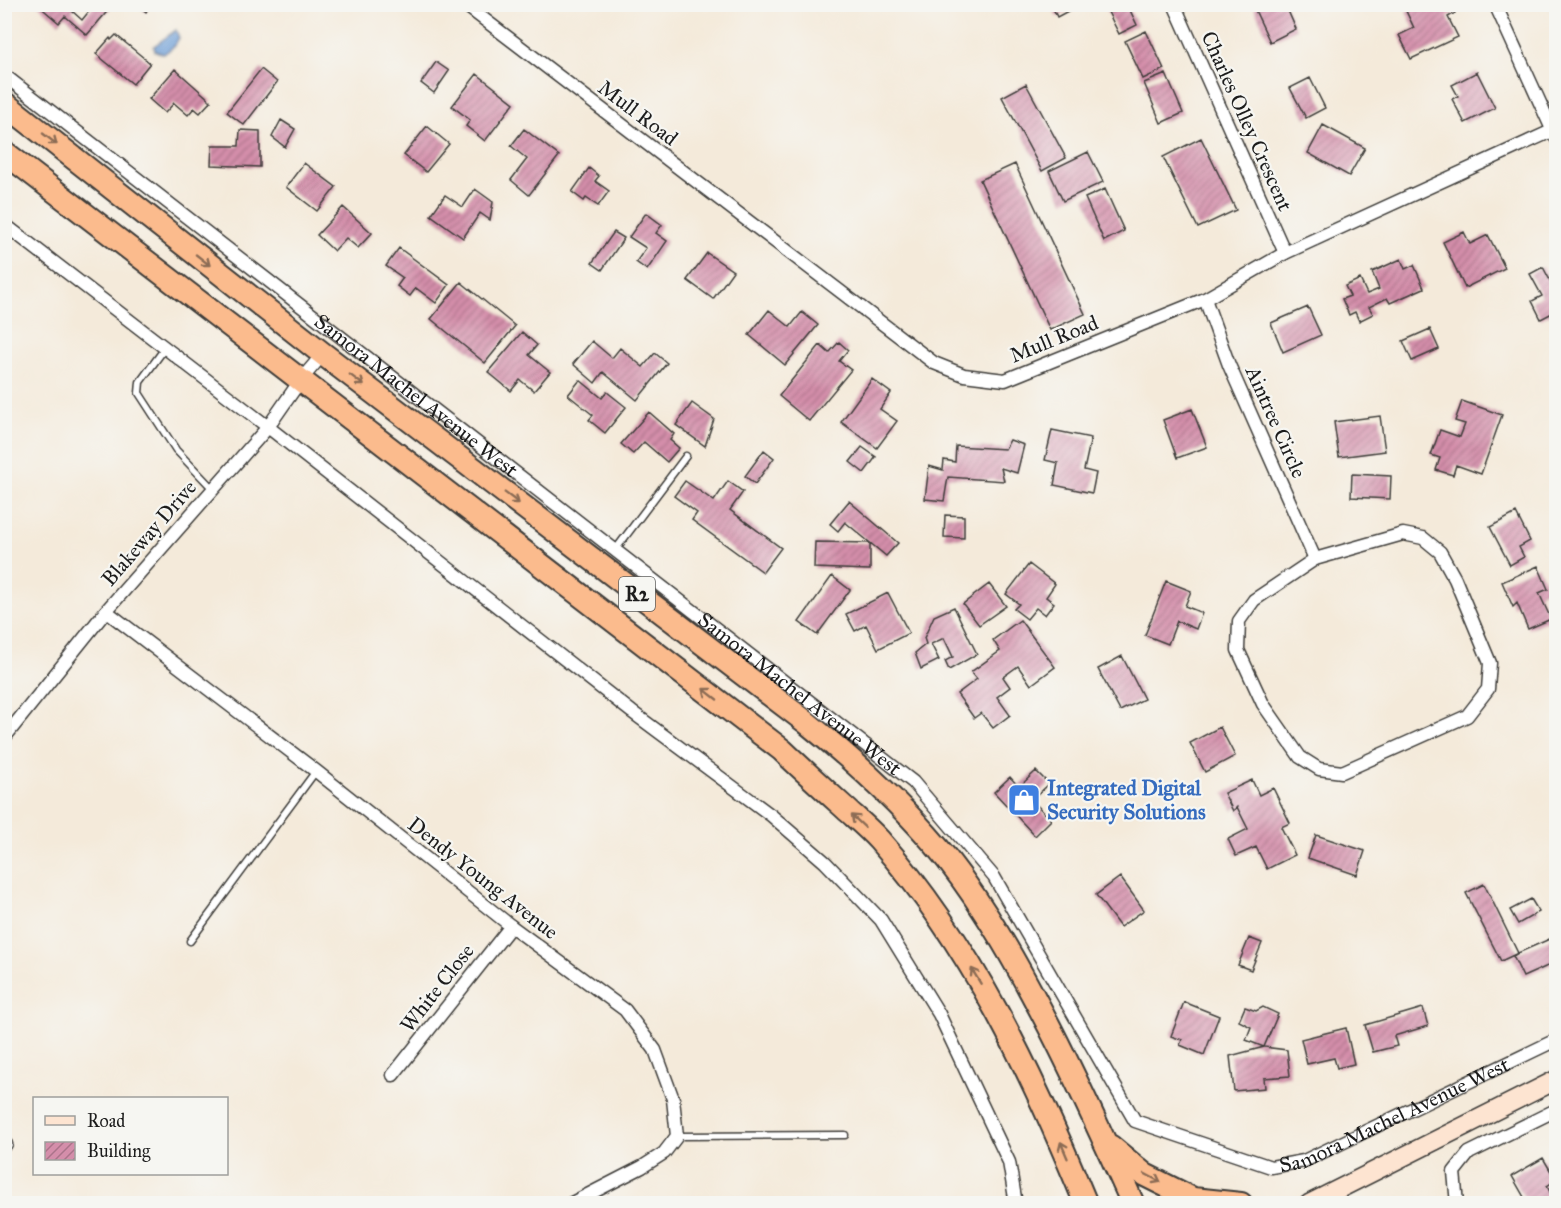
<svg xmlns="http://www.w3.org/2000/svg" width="1561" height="1208" font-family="'IM FELL Great Primer',serif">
	<defs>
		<pattern id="building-hatch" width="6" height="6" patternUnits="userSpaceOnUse" patternTransform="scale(1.5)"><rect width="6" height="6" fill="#d48eaa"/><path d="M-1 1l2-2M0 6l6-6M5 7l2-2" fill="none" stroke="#ab738a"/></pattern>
	</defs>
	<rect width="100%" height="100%" fill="#f6f6f2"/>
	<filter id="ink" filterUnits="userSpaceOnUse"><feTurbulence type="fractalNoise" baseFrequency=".0167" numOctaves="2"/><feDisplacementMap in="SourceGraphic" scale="12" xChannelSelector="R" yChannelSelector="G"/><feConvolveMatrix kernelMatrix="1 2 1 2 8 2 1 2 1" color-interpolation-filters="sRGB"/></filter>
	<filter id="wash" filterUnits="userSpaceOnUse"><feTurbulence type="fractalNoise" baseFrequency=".008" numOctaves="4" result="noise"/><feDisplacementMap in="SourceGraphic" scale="24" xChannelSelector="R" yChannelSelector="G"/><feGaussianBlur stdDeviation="1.35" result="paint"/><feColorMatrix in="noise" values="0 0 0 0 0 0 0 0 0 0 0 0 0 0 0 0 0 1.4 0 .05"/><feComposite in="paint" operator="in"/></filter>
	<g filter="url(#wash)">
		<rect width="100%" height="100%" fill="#f4eada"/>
		<path fill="#6d9dd6" stroke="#445c79" stroke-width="1.5" d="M176,30L179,38L174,46L164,54L155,51L154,46Z"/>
		<g id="blocks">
			<path fill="url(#building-hatch)" d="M37,4H78L72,11L82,20L95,4H108L111,7L87,35L65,16L59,23Z
				M136,4H151L146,12Z
				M1051,4H1081L1057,17Z
				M1104,4H1127L1137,25L1119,34Z
				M1255,4H1285L1296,29L1270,42L1253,6Z
				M1420,4H1451L1455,13L1448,17L1458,37L1411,59L1399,35L1414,28L1406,11Z
				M1146,31L1164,69L1143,79L1125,41Z
				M116,35L150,63L133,84L96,54L110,38L111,40Z
				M436,62L449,71L434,93L421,83Z
				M175,69L211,101L200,113L194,108L188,115L174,103L165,113L149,99Z
				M261,69L277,82L244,125L227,112Z
				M1477,72L1495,108L1465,123L1452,99L1458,96L1452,85Z
				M477,74L514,103L485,141L466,126L470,120L452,106Z
				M1166,74L1183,113L1161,123L1144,83Z
				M1310,78L1325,108L1306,118L1290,88Z
				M1026,84L1066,158L1042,171L1002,97Z
				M281,120L295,129L285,147L272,137Z
				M1323,125L1365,148L1349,176L1308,153Z
				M427,126L449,144L426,172L404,155Z
				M524,129L559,156L529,195L511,180L527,159L511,146Z
				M240,130L260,131V167L211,165L212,146H239Z
				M1201,138L1236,210L1198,228L1163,157Z
				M1088,152L1103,182L1063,201L1049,171Z
				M304,163L336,187L317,211L286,187Z
				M1015,164L1085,314L1050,330L980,180Z
				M589,168L599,176L595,181L609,191L598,206L586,198L584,201L572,192Z
				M475,189L493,202L490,220L480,213L463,238L431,215L445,195L463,207Z
				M1105,189L1124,231L1104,241L1085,198Z
				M343,207L372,233L358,248L346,238L334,251L317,235Z
				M646,213L662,225L656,233L667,241L647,270L636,262L646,248L629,237Z
				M614,232L624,238L602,270L592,263Z
				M1464,232L1470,244L1488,235L1505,268L1465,288L1443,242Z
				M399,248L449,285L436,303L416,288L410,296L397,286L403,278L386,266Z
				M707,253L733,271L713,299L687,280Z
				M1401,259L1405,269L1414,265L1424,288L1390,303L1387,298L1369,307L1373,314L1359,321L1355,312L1349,315L1342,299L1350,296L1345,286L1360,279L1367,294L1379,289L1372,272Z
				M1543,267L1554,288L1556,287V311L1541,319L1532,301L1542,296L1530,274Z
				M461,282L515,326L485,363L431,319Z
				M1308,307L1321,335L1283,352L1271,323Z
				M769,310L790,327L802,312L818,325L785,365L749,335Z
				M1430,329L1439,349L1412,361L1403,341Z
				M522,332L537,345L529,355L550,372L534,391L520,380L511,391L488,372Z
				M592,341L612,358L620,348L643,367L655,353L667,363L637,400L603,372L595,383L573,364Z
				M839,342L848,350L839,361L851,370L809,421L779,396L820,345L829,353Z
				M872,379L891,393L880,409L897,421L877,448L841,422Z
				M580,380L602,398L607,392L626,407L605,433L589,420L593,415L568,395Z
				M1462,401L1502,415L1481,474L1456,465L1453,475L1436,470L1440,458L1431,455L1440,430L1460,437L1465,424L1455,421Z
				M692,403L714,419L705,446L676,425Z
				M1192,409L1207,447L1177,458L1163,420Z
				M649,412L674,434L670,440L679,448L667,462L644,442L633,454L621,444Z
				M1380,416L1385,451L1339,457L1334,422Z
				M1052,430L1091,438L1084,470L1096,473L1092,493L1054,485L1058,463L1045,460Z
				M1010,440L1024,445L1017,473L1001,468L1004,481L948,477L944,501L925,499L929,466L943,470L944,460L955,462L956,446L1005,449Z
				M862,447L876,457L864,473L850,462Z
				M764,450L774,458L755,484L745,476Z
				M1352,474L1391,476L1390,499L1351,497Z
				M685,481L714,501L728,481L743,492L730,510L781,548L763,572L692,520L697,513L674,496Z
				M849,501L898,543L886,556L845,522L838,531L830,524Z
				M1516,513L1530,541L1519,547L1524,557L1510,565L1490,527Z
				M945,515L964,516V538L944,537Z
				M815,542L870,543V570L814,568Z
				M1029,564L1055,584L1046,597L1054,603L1045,615L1036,608L1027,619L1014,609L1019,604L1006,594Z
				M1538,566L1548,589L1539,593L1551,619L1528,629L1517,603L1513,607L1502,582Z
				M832,576L850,590L817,635L799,622Z
				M1166,581L1191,591L1185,606L1202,613L1196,629L1177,621L1168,644L1145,635Z
				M989,584L1006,606L979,625L963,604Z
				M888,593L909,633L878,649L866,625L855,631L846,614Z
				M954,607L977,654L949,670L945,661L953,657L944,638L931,644L939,660L921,669L915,653L926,644L924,638L934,616Z
				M1020,620L1055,667L1031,685L1018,666L1003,677L1010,687L997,697L1010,715L993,728L981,713L974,718L957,694L977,679L971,672L1000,651L993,640Z
				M1122,656L1144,699L1120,711L1098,669Z
				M1220,727L1235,756L1205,772L1190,743Z
				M1036,771L1049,784L1032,800L1051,820L1035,836L994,792L1010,777L1019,787Z
				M1252,780L1259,795L1273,788L1290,823L1281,827L1295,855L1267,869L1256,847L1236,856L1228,839L1248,829L1237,807L1233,811L1224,793Z
				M1316,835L1365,851L1357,875L1308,858Z
				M1120,877L1144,910L1120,927L1096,895Z
				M1484,884L1518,953L1554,937L1556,942V975L1552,964L1523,977L1513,956L1518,953L1501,961L1466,893Z
				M1531,899L1539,912L1518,924L1510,910Z
				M1249,938L1262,943L1251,970L1238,965Z
				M1184,1002L1219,1016L1204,1055L1180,1045L1182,1040L1171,1036Z
				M1245,1007L1256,1011L1263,1007L1278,1014L1264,1047L1287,1050L1290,1076L1264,1078L1265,1088L1234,1091L1230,1056L1264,1047L1246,1040L1251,1027L1239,1021Z
				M1423,1008L1428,1026L1394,1036L1397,1046L1373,1052L1365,1025Z
				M1346,1028L1354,1064L1337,1068L1334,1058L1307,1064L1301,1039Z
				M1543,1158L1556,1180L1547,1186L1556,1204H1528L1512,1176Z"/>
		</g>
	</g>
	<g filter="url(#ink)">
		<use href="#blocks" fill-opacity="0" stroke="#3c3b38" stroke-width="1.5"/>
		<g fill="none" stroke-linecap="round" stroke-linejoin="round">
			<g stroke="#3c3b38" stroke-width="9">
				<path id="lane" d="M165,348L140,382L139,393L176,450L213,489
					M616,549L686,456
					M190,941L316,771
					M677,1136L845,1135"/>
			</g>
			<g stroke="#3c3b38" stroke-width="15">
				<g id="street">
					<path d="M464,4L934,363L964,375L1005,380L1205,299L1285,253L1556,129"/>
					<path d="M1174,4L1285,253"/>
					<path d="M1495,4L1556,138"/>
					<path id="s1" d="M4,75L913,782L994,877L1135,1121L1271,1167L1304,1161L1556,1040"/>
					<path d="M4,224L268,427L632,712L772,816L825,862L881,920L939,1014L1009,1162L1016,1204"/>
					<path d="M1205,299L1229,365L1315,559"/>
					<path d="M1403,534L1423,538L1440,552L1455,579L1490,663L1488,689L1467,716L1342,772L1319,769L1300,757L1263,704L1238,650L1239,621L1254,600L1315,559Z"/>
					<path d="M106,611L316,771L511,926L625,1010L655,1050L673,1099L677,1136L664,1153L642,1167L570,1204"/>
					<path d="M4,738L106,611L268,427L300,381L323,354"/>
					<path d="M393,1075L511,926"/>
					<path d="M4,1145L6,1144"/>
					<path d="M1457,1204L1454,1172L1469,1153L1556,1110"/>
				</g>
			</g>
			<g stroke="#3c3b38" stroke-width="21">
				<path id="secondary" d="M1309,1204L1556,1080"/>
			</g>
			<g stroke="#3c3b38" stroke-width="26">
				<path id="highway" d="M4,103L323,354L806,722C857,763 906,808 947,859C987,910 1019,968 1049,1026C1079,1084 1106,1144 1133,1204
					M4,152L782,750C803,770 824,789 846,809C857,819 869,829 879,840C972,945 1033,1075 1086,1204
					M1110,1146L1145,1175L1193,1199L1241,1204"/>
			</g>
			<use href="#lane" stroke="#fff" stroke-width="6"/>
			<use href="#street" stroke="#fff" stroke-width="12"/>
			<use href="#secondary" stroke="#fde4d1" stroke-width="18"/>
			<use href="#highway" stroke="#fbbb8d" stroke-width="22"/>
		</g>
		<defs><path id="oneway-shaft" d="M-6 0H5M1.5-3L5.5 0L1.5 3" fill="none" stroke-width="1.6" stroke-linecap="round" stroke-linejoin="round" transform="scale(1.5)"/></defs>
		<g stroke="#8c6c54">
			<use href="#oneway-shaft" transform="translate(50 139) rotate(38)"/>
			<use href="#oneway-shaft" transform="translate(203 260) rotate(38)"/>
			<use href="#oneway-shaft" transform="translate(357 380) rotate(37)"/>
			<use href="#oneway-shaft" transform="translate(512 498) rotate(37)"/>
			<use href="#oneway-shaft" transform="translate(710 694) rotate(-142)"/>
			<use href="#oneway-shaft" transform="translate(858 821) rotate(-137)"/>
			<use href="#oneway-shaft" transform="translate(976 976) rotate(-121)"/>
			<use href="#oneway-shaft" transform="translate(1064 1150) rotate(-113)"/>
			<use href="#oneway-shaft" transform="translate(1153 1178) rotate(28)"/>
		</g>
	</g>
	<defs>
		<g id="shop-square" transform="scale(1.725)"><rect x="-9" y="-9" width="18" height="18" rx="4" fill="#3f7fe0" stroke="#f6f6f2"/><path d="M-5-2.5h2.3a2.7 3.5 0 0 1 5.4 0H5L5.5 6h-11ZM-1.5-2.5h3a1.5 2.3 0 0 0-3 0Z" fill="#fff"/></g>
	</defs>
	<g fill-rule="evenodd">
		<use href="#shop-square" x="1024" y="800"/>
	</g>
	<g text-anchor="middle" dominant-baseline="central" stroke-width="4.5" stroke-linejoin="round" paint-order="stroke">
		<rect fill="#f6f6f2" stroke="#5d5d5c" stroke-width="1.5" x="619" y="577" width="36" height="34" rx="4.5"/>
		<g font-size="20" font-weight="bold" fill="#1c1c1c">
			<text x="637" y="594">R2</text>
		</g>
		<g font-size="21" fill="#1c1c1c" stroke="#f6f6f2">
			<text transform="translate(638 113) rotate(37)">Mull Road</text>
			<text transform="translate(1247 121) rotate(66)">Charles Olley Crescent</text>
			<text transform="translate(1054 339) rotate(-22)">Mull Road</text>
			<text stroke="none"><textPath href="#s1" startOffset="522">Samora Machel Avenue West</textPath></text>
			<text transform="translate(1276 422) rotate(66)">Aintree Circle</text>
			<text transform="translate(149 533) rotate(-49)">Blakeway Drive</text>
			<text stroke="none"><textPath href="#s1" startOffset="1008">Samora Machel Avenue West</textPath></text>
			<text transform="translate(483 878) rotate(38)">Dendy Young Avenue</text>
			<text transform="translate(437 988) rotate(-52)">White Close</text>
			<text stroke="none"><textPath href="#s1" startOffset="1836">Samora Machel Avenue West</textPath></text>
		</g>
		<g font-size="21" font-weight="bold" fill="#366cbe" stroke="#f6f6f2" text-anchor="start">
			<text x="1047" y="788">Integrated Digital<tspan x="1047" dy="24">Security Solutions</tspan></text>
		</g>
	</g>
	<rect width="1561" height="1208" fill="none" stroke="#f6f6f2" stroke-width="24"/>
	<rect x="33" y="1097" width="195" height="78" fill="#f6f6f2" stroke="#9f9f9c" stroke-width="1.5"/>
	<rect x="45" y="1116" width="30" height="9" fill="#fde4d1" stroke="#9f9f9c" stroke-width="1.5"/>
	<text x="87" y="1127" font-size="18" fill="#1c1c1c">Road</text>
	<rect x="45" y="1142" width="30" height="18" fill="url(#building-hatch)" stroke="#9f9f9c" stroke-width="1.5"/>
	<text x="87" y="1157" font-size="18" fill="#1c1c1c">Building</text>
</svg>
